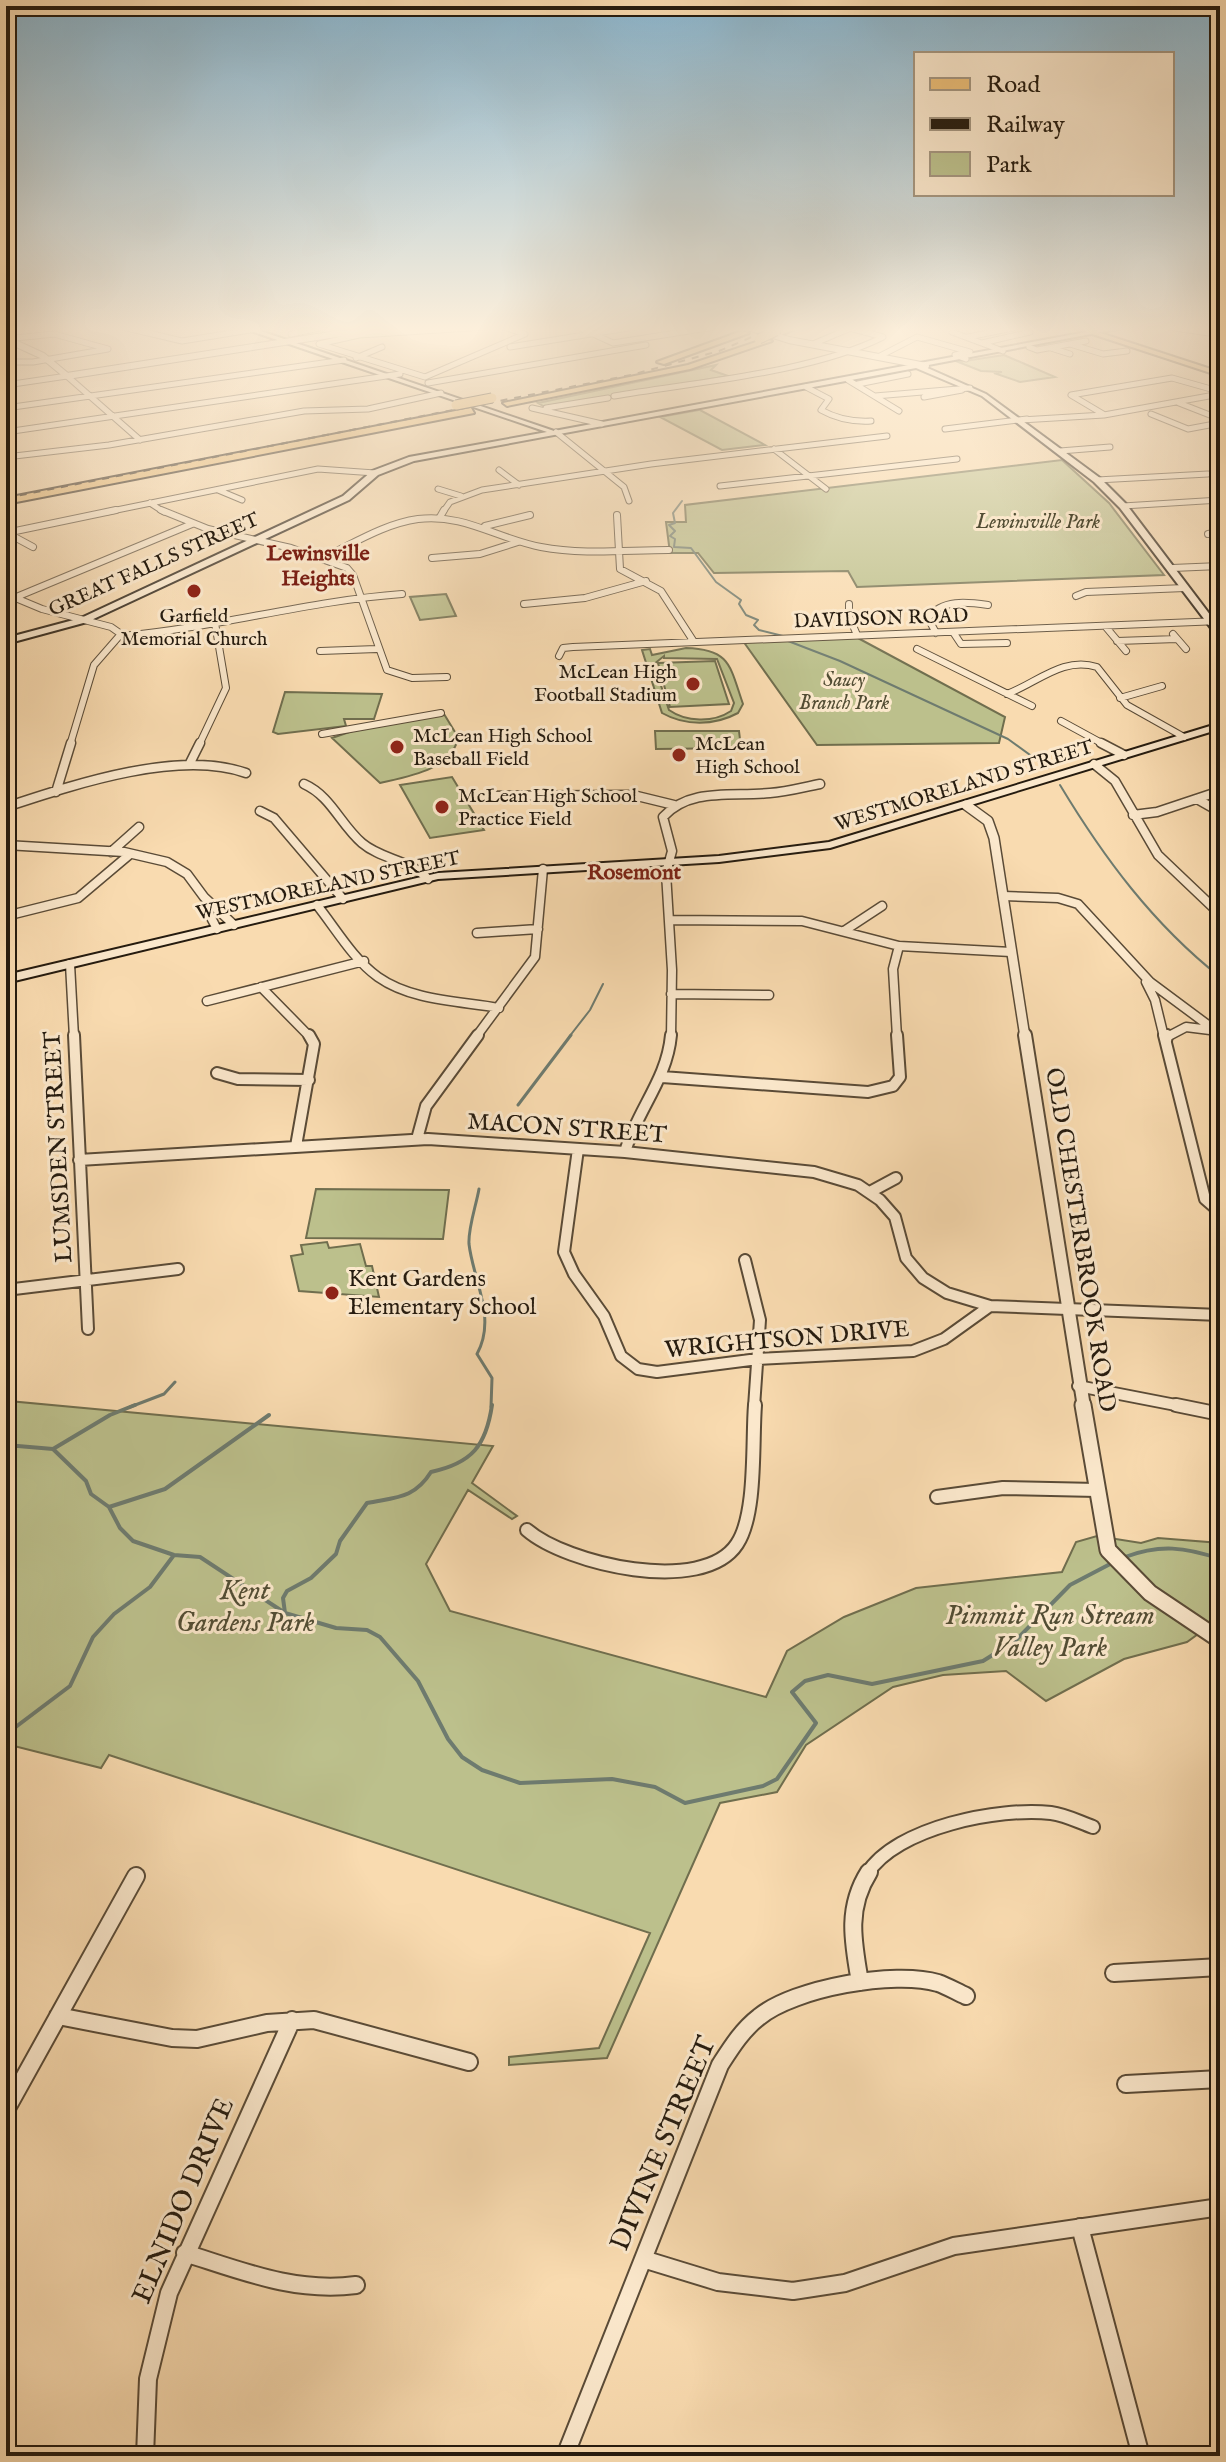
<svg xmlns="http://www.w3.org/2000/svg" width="1226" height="2462" font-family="'IM FELL English',serif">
	<rect width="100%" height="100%" fill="#f9dbb0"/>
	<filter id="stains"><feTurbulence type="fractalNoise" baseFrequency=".0025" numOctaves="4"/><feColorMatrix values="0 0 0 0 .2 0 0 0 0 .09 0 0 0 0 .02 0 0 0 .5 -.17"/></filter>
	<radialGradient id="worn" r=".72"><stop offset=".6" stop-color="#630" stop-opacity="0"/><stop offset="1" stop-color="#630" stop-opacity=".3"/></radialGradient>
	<path fill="#bcc08c" stroke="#706e4e" stroke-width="2" fill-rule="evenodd" d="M1004,355L1055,377L1020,382L994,373L1002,372L981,371L958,362Z
		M716,365L711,370L728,376L545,407L538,403Z
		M699,410H700L765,445L722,450L660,417Z
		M1062,460L1109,503L1164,575L857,587L848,571L714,573L698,553H670L666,522H686L685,505Z
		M446,594L456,616L420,620L410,597Z
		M856,637L1005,717L999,743L817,745L743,641Z
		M686,648C731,649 730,667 743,704L738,713C714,726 685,726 662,713L642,650L650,649L652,655ZM664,656V658L717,659L734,703L731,711C713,723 686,722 669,710L654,664Z
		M715,661L729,704L670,707L658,663Z
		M285,692L382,694L374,719H344L346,726L278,734L273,732Z
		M444,714L458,737C453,770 406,777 380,783L332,738L361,728Z
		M655,731H739L741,748L656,749Z
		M452,777L484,830L430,838L400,785Z
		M316,1189L449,1190L443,1239L306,1238Z
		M327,1242L329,1248L360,1244L366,1266H372L379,1297L299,1291L291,1256L303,1254L301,1245Z
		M6,1364L9,1401L493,1446L472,1483L517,1516L512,1519L468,1490L426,1564L450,1611L766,1697L787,1651L844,1617L916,1588L1062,1572L1076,1542L1097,1536L1141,1543L1158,1538L1220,1543V1618L1187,1642L1124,1659L1046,1701L1006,1671L943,1675L893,1687L806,1745L777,1792L720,1803L607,2058L509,2065V2057L599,2048L650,1933L109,1755L101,1768L6,1744Z"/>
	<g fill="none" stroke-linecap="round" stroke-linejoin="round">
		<path stroke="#6e7b6f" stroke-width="2" d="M682,501L673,513L675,523L669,525L675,531L670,536L675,539L674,547L691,548L716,582L741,600L739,604L746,615L758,620L754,625L759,630L783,636
			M788,641L840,661L1008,739L1048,768
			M1060,785C1104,858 1153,924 1220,977
			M569,1037L590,1010L603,984"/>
		<path stroke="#6e7b6f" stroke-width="3" d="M518,1105L571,1035
			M479,1189C476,1206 468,1228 469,1244C473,1280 497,1318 477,1354L492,1378L491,1407
			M130,1407L164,1394L175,1382"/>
		<path stroke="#6e7b6f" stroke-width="4" d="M6,1445L53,1449L86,1481L91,1494L109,1507L120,1528L133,1541L174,1555L200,1557L285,1613L336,1628L367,1630L380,1637L418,1681L448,1739L462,1757L482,1770L520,1783L612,1779L655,1787L685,1803L763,1786L777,1779L816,1723L792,1692L805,1681L828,1675L872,1684L983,1661L1015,1641L1070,1585L1114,1562
			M53,1449L110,1415L135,1405
			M109,1507L165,1489L269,1415
			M1125,1557C1160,1544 1185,1547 1220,1559
			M285,1613L283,1598L287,1591L311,1578L336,1554L340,1541L367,1503C396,1497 414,1499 431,1472C472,1463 486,1446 492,1405
			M13,1729L70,1686L93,1637L114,1614L150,1587L174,1555"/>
		<g stroke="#5a4b37" stroke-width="7">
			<path id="minor-far5" d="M123,327L182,341L269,327
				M486,327L359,335L319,344L425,377L525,334L504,327
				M578,327L613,343L714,327
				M952,332L1003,351
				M291,334L324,327
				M968,337L1013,328
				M6,339L54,334L108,349L33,362H6
				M982,343L1030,332
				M813,344L853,327
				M1070,344L1103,354L1127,351
				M510,347L634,327
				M1029,347L1037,350L1086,341
				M1051,348L1070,354
				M880,356L917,337L970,352L955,355L966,359
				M356,358L382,347
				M848,380L899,411
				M428,383L646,345
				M858,384L908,374
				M6,385L67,376L140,440
				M806,387L829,399L821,410C837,419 853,422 871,421
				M614,396C695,382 811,373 883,337L850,328
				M875,396L970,388
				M924,397L962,390
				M1179,403L1220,419
				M6,408L344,360
				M532,408L602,424
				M546,408L608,398
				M1103,414L1071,395L1172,378L1218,391
				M1151,414L1188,429L1220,423
				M1021,420L1104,415L1220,394
				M945,429L1027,419
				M6,432L400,374
				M556,432L624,487L629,501
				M774,449L826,489
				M1060,451L1110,447
				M6,457L109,445L304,411L368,409L441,393
				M499,470L519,485
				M1097,480L1208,474
				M720,486L957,459
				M438,489L461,496
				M218,490L242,500
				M150,503L164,512
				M1123,506L1220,500
				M107,512L318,469L375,473
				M443,512L450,502L482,490L651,464L887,436"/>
		</g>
		<g stroke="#5a4b37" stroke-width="8">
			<path id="minor-far4" d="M161,510L208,529L291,548L347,568L353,575L387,670L412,678L447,677
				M617,515L620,569L661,591L694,642
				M440,517L444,510
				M485,526L530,515
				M6,533L116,510
				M7,533L33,547
				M1208,534L1220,532
				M322,558C353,544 383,524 418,519C463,513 498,539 541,547C583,555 627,550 669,550
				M432,558L480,554L518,542
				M1172,568L1220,566
				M6,594L42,609L111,627L121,634L94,665L70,745
				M1076,596L1086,592L1185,588
				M14,598L192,524
				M524,604L585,598L646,581
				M849,604V616L857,635
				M1105,626L1126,651
				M953,632L961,644L1007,643
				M936,633L928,618C942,599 967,602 988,605
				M1173,634L1186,649
				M121,636C216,628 307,601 402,594
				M1117,641L1177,639
				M917,649L1032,706
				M320,651L377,649
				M559,656L563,648L573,647L1220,621
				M1007,694C1037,683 1063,656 1097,667L1127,705L1184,737
				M1120,698L1162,686
				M1061,721L1105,745
				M322,734L441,713
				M199,745L226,688L215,623"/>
		</g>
		<g stroke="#5a4b37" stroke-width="11">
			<path id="minor-far3" d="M1101,743L1124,755
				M190,763L200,743
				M1094,764L1115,781L1158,855L1220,914
				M304,784C331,796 340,824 362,843C382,860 409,859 428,879
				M56,792L71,743
				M486,796L633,795L674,805
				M1197,799L1220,812
				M6,807C73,785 178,749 246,773
				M260,811L274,818L343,899
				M1133,815L1157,812L1220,791
				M6,845L124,852L167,862L187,874L204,897L234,925
				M111,852L139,827
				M1003,896L1058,898L1078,904L1150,982L1220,1034
				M208,902L207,910L217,929
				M317,905C336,929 353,959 378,977C412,1001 460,1001 499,1008
				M6,916L78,898L129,855
				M669,920L802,921L899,946L1011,952
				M844,931L882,906
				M477,933L538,929
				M70,964L74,1037
				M1146,982L1155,1000L1164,1037
				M261,987L310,1037
				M671,994L769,995
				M207,1001L364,961
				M476,1037L535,957L543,869
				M671,1037L672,970L666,873L672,851L663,817C690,787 733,797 770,793C787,792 804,787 820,784
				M897,1037L893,969L899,946
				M1167,1037L1186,1027L1210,1030"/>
		</g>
		<g stroke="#5a4b37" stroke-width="14">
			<path id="minor-far2" d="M74,1035L88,1329
				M1164,1035L1205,1199L1220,1212
				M1166,1041L1167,1035
				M217,1073L238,1079L309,1080
				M662,1077L868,1092L893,1086L900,1077L897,1035
				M417,1139L426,1106L478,1035
				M296,1146L314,1044L309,1035
				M578,1149L564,1252L574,1274L604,1316L621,1356L638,1369L657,1372L758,1359L913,1351L944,1339L990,1306L1220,1315
				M625,1152C637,1110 667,1080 671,1035
				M79,1160L428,1139L625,1152L814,1172L858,1185L880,1200L895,1217L906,1258L923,1278L947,1293L990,1306
				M870,1192L896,1178
				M745,1260L760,1320L754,1407
				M6,1290L178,1269
				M1078,1386L1186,1407"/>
		</g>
		<g stroke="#5a4b37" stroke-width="16">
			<path id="minor-far1" d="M1176,1405L1220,1414
				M937,1497L1003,1488L1097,1490
				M527,1530C566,1564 703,1596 737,1544C757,1514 752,1442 755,1405
				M867,1874C896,1827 1000,1807 1051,1813C1066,1815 1079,1822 1093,1827"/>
		</g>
		<g stroke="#5a4b37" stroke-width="20">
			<path id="minor" d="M1114,1973L1220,1967
				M860,1982C853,1942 846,1908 869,1872
				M58,2016L172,2038L197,2039L267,2023L314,2020L469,2062
				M1126,2084L1220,2079
				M6,2110L136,1876
				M1080,2227L1141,2456
				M185,2253C242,2271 295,2293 356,2285
				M643,2259L718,2282L793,2291L845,2283L954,2246L1220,2207
				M145,2456L148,2379L169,2293L292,2020
				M565,2456L720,2065C731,2048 742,2030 759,2017C794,1988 895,1970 938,1983C947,1986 957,1992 966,1996"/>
		</g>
		<g stroke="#5a4b37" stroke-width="8">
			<path id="tertiary-far3" d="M748,327L789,340L926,366
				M1171,327L1220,334
				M6,339L43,356L67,376L336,334L458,327"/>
		</g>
		<g stroke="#5a4b37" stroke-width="12">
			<path id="tertiary-far2" d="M966,805L988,821L994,838L1025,1037"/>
		</g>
		<g stroke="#5a4b37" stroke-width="16">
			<path id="tertiary-far1" d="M1025,1035L1084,1407"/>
		</g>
		<g stroke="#5a4b37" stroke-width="19">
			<path id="tertiary" d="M1083,1405L1108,1550L1150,1593L1220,1640"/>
		</g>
		<g stroke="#251b0f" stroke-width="4">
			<path id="secondary" d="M239,327H249L554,431L1113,327H1128L923,366L986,394L1100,478L1126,504L1220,628V637L1217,636L1120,508L1094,482L982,396L916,368L414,461L378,475L349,500L87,622L6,644V638L81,618L343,496L372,471L409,457L547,432Z
				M1220,723V729L830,848L719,862L438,879L6,983V975L438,873L719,856L829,842Z"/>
		</g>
		<g stroke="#251b0f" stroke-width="4">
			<path id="primary" d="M1071,327H1082L1220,372V376Z"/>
		</g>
		<g stroke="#251b0f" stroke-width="4">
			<path id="motorway" d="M789,327H800L781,335V331Z
				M742,331L749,333L664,364L657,362Z
				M765,339L772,341L690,369L507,406L503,403L688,365Z
				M471,408L474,413L6,504V498Z"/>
		</g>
		<use href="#minor-far5" stroke="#fbe8cc" stroke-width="5"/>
		<use href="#minor-far4" stroke="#fbe8cc" stroke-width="6"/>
		<use href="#minor-far3" stroke="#fbe8cc" stroke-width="8"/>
		<use href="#minor-far2" stroke="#fbe8cc" stroke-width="10"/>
		<use href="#minor-far1" stroke="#fbe8cc" stroke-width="12"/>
		<use href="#minor" stroke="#fbe8cc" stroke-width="16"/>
		<use href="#tertiary-far3" stroke="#fbe8cc" stroke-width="6"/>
		<use href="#tertiary-far2" stroke="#fbe8cc" stroke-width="9"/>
		<use href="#tertiary-far1" stroke="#fbe8cc" stroke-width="12"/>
		<use href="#tertiary" stroke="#fbe8cc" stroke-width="15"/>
		<use href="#secondary" fill="#fbe8cc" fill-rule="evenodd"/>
		<use href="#primary" fill="#ecbe78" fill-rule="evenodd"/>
		<use href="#motorway" fill="#ecbe78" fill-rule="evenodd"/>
		<path stroke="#251b0f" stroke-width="2" stroke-dasharray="7 7" stroke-linecap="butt" d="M6,498L631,375L719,351L775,327"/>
		<g stroke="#251b0f" stroke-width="11" stroke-linecap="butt">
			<path id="motorway-bridge" d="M759,339L776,331
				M456,405L492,398"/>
		</g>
		<use href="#motorway-bridge" stroke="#ecbe78" stroke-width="9"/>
	</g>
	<linearGradient id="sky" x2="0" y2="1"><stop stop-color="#8ab7d1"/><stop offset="0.49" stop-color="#fcefdb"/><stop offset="1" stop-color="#fcefdb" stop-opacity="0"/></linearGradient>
	<rect width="1226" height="672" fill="url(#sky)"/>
	<g fill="#8f2418" stroke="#fbe8cc" stroke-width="3">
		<circle cx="194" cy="591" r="8"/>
		<circle cx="693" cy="684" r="8"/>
		<circle cx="397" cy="747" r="8"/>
		<circle cx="679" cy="755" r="8"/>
		<circle cx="442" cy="807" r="8"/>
		<circle cx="332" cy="1293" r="8"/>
	</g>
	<g text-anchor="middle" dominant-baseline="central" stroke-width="6" stroke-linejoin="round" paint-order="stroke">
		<g font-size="20" font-style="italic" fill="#524d34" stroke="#fbe8cc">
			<text x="1038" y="522">Lewinsville Park</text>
			<text x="844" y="680">Saucy<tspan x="844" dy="23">Branch Park</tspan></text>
		</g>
		<g font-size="20" fill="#251b0f" stroke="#fbe8cc">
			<text transform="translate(154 565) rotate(-24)">GREAT FALLS STREET</text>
			<text transform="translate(881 619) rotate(-2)">DAVIDSON ROAD</text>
			<text transform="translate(964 786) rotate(-17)">WESTMORELAND STREET</text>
			<text transform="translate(328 886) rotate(-12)">WESTMORELAND STREET</text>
		</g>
		<g font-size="20" fill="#251b0f" stroke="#fbe8cc" text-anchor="start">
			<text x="194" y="616" text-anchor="middle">Garfield<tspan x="194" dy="23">Memorial Church</tspan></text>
			<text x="677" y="672" text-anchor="end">McLean High<tspan x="677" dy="23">Football Stadium</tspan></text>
			<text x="413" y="736">McLean High School<tspan x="413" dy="23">Baseball Field</tspan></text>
			<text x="695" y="744">McLean<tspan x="695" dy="23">High School</tspan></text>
			<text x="458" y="796">McLean High School<tspan x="458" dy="23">Practice Field</tspan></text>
		</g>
		<g font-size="22" font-weight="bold" fill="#7a1f14" stroke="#fbe8cc">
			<text x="318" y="554">Lewinsville<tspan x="318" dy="25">Heights</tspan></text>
			<text x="634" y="873">Rosemont</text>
		</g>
		<g font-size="24" fill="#251b0f" stroke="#fbe8cc">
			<text transform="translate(567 1129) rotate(4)">MACON STREET</text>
			<text transform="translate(59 1147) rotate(-93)">LUMSDEN STREET</text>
			<text transform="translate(1080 1240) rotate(81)">OLD CHESTERBROOK ROAD</text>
			<text transform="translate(787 1340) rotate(-5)">WRIGHTSON DRIVE</text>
		</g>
		<g font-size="24" fill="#251b0f" stroke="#fbe8cc" text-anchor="start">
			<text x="348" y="1279">Kent Gardens<tspan x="348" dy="28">Elementary School</tspan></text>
		</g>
		<g font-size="28" font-style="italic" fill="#524d34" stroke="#fbe8cc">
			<text x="245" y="1591">Kent<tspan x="245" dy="32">Gardens Park</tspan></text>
			<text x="1050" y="1616">Pimmit Run Stream<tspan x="1050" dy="32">Valley Park</tspan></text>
		</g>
		<g font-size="28" fill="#251b0f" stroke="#fbe8cc">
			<text transform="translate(664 2144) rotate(-67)">DIVINE STREET</text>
			<text transform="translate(184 2201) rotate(-67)">ELNIDO DRIVE</text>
		</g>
	</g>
	<rect width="1226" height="2462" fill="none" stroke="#f9dbb0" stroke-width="32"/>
	<rect x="8" y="8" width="1210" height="2446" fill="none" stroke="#251b0f" stroke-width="4"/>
	<rect x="16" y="16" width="1194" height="2430" fill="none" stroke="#251b0f" stroke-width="2"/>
	<rect x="914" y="52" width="260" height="144" fill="#fbe8cc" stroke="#a59680" stroke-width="2"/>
	<rect x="930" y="78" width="40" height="12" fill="#ecbe78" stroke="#a59680" stroke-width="2"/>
	<text x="986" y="92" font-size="24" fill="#251b0f">Road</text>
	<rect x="930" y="118" width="40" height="12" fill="#251b0f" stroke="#a59680" stroke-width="2"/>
	<text x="986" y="132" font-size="24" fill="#251b0f">Railway</text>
	<rect x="930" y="152" width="40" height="24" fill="#bcc08c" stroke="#a59680" stroke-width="2"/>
	<text x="986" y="172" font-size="24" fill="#251b0f">Park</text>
	<rect width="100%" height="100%" filter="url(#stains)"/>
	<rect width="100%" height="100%" fill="url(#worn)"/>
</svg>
